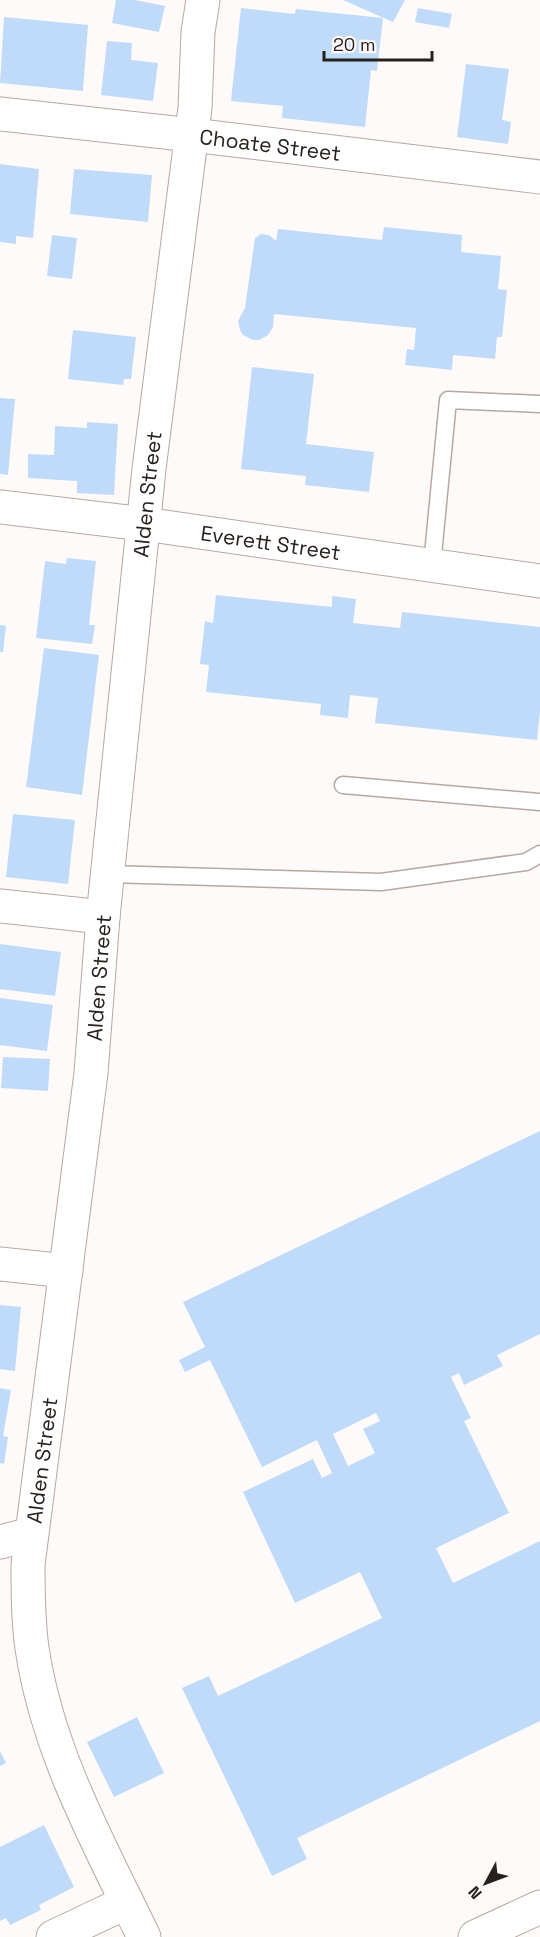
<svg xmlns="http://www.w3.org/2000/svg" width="540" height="1937" font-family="'Space Grotesk',sans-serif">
	<rect width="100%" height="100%" fill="#fefaf9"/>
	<path fill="#bfdbf9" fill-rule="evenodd" d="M116,0H135L165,6L159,32L112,23Z
		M343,0H405L393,22Z
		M241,8L295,14L296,9L383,18L377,71L371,70L365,127L282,118L283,106L231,101Z
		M418,8L452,14L449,28L415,22Z
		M4,17L88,25L83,91L0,83Z
		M107,41L132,43L131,60L158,63L153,101L101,95Z
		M466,64L509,69L502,120L511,122L508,144L457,137Z
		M0,164L39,169L33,238L16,236V244L0,242Z
		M74,169L152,175L148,222L70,214Z
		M384,227L462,235L461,252L501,256L498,289L507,290L502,337H497L495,359L453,355L452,370L405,365L407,349L414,350L416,328L274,314L273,327L268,335L259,340H253L243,335L240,330L238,321L245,308L255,238L261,234L269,235L276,241L278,229L382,240Z
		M52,235L77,238L72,279L47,276Z
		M73,330L136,337L131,379H124L123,385L68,379Z
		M252,367L314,374L306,444L374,452L369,492L305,485L306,476L241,469Z
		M0,398L15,399L8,475L0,474Z
		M87,422L118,424L114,495L77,493V481L28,478V454L54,455L55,426L87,428Z
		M67,558L96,561L89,625H95L92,644L36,638L45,561L66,564Z
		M216,595L332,607V596L356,599L353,623L400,628L402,612L540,627V711L537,740L375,723L378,698L350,695L348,718L320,715L321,704L206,692L209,665L200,664L205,621L213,623Z
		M0,625L6,626L3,652H0Z
		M44,648L99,655L82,795L26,787Z
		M13,814L75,820L68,884L6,877Z
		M0,944L61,952L55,996L0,989Z
		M0,998L53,1005L47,1051L0,1045Z
		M3,1057L50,1059L48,1091L1,1088Z
		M540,1131V1334L497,1355L503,1366L464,1385L459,1373L451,1377L471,1418L464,1421L509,1513L436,1548L453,1583L540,1541V1721L297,1838L307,1859L272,1876L182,1688L209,1676L218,1696L382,1618L360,1572L295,1603L243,1492L313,1459L322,1478L332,1473L317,1440L262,1467L210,1360L185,1372L179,1360L205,1347L183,1302ZM376,1413L380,1421L363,1429L375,1453L348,1466L333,1434Z
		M0,1305L21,1307L15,1371L0,1369Z
		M0,1388L11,1390L3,1436L8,1437L4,1464L0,1463Z
		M137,1717L164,1773L114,1797L87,1742Z
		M0,1751L6,1763L0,1766Z
		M44,1825L74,1887L39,1905L41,1910L10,1925L6,1918L0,1921V1847Z"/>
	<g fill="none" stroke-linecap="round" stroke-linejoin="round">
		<g stroke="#b7a8a2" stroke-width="19">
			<path id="lane" d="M432,565L448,400L540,404
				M343,785L540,802
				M108,874L381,882L526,862L540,854"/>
		</g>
		<g stroke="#b7a8a2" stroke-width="35">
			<g id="street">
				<path id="s1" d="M0,114L192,135L540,177"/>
				<path id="s2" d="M0,507L144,524L540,581"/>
				<path d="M0,906L103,917"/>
				<path d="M0,1264L66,1271"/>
				<path d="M0,1542L31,1534"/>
				<path d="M53,1937L127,1902"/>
				<path id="s3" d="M144,1937C99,1844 47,1751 32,1648C28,1620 28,1593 28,1565L91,1073L103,917L149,469L195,108L198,32L203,0"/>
				<path d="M475,1937L540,1907"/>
			</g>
		</g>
		<use href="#lane" stroke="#fff" stroke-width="16"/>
		<use href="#street" stroke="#fff" stroke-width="33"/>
	</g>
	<g text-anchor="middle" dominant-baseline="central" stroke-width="6" stroke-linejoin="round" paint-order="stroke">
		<g font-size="21" fill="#27211e" stroke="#fefaf9">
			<text stroke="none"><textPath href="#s1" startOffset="272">Choate Street</textPath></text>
			<text stroke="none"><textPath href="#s3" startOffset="1472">Alden Street</textPath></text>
			<text stroke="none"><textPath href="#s2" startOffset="273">Everett Street</textPath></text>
			<text stroke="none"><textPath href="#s3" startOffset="986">Alden Street</textPath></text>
			<text stroke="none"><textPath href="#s3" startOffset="500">Alden Street</textPath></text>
		</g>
	</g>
	<g transform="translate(486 1883) rotate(229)" stroke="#fefaf9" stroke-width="4.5" paint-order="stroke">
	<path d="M0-4.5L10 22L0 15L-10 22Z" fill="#27211e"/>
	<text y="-9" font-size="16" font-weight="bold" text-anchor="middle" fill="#27211e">N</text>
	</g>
	<path d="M324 51v9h108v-9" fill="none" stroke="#27211e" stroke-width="3"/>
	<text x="333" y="51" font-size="18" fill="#27211e" stroke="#fefaf9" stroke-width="4.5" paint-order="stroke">20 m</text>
</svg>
